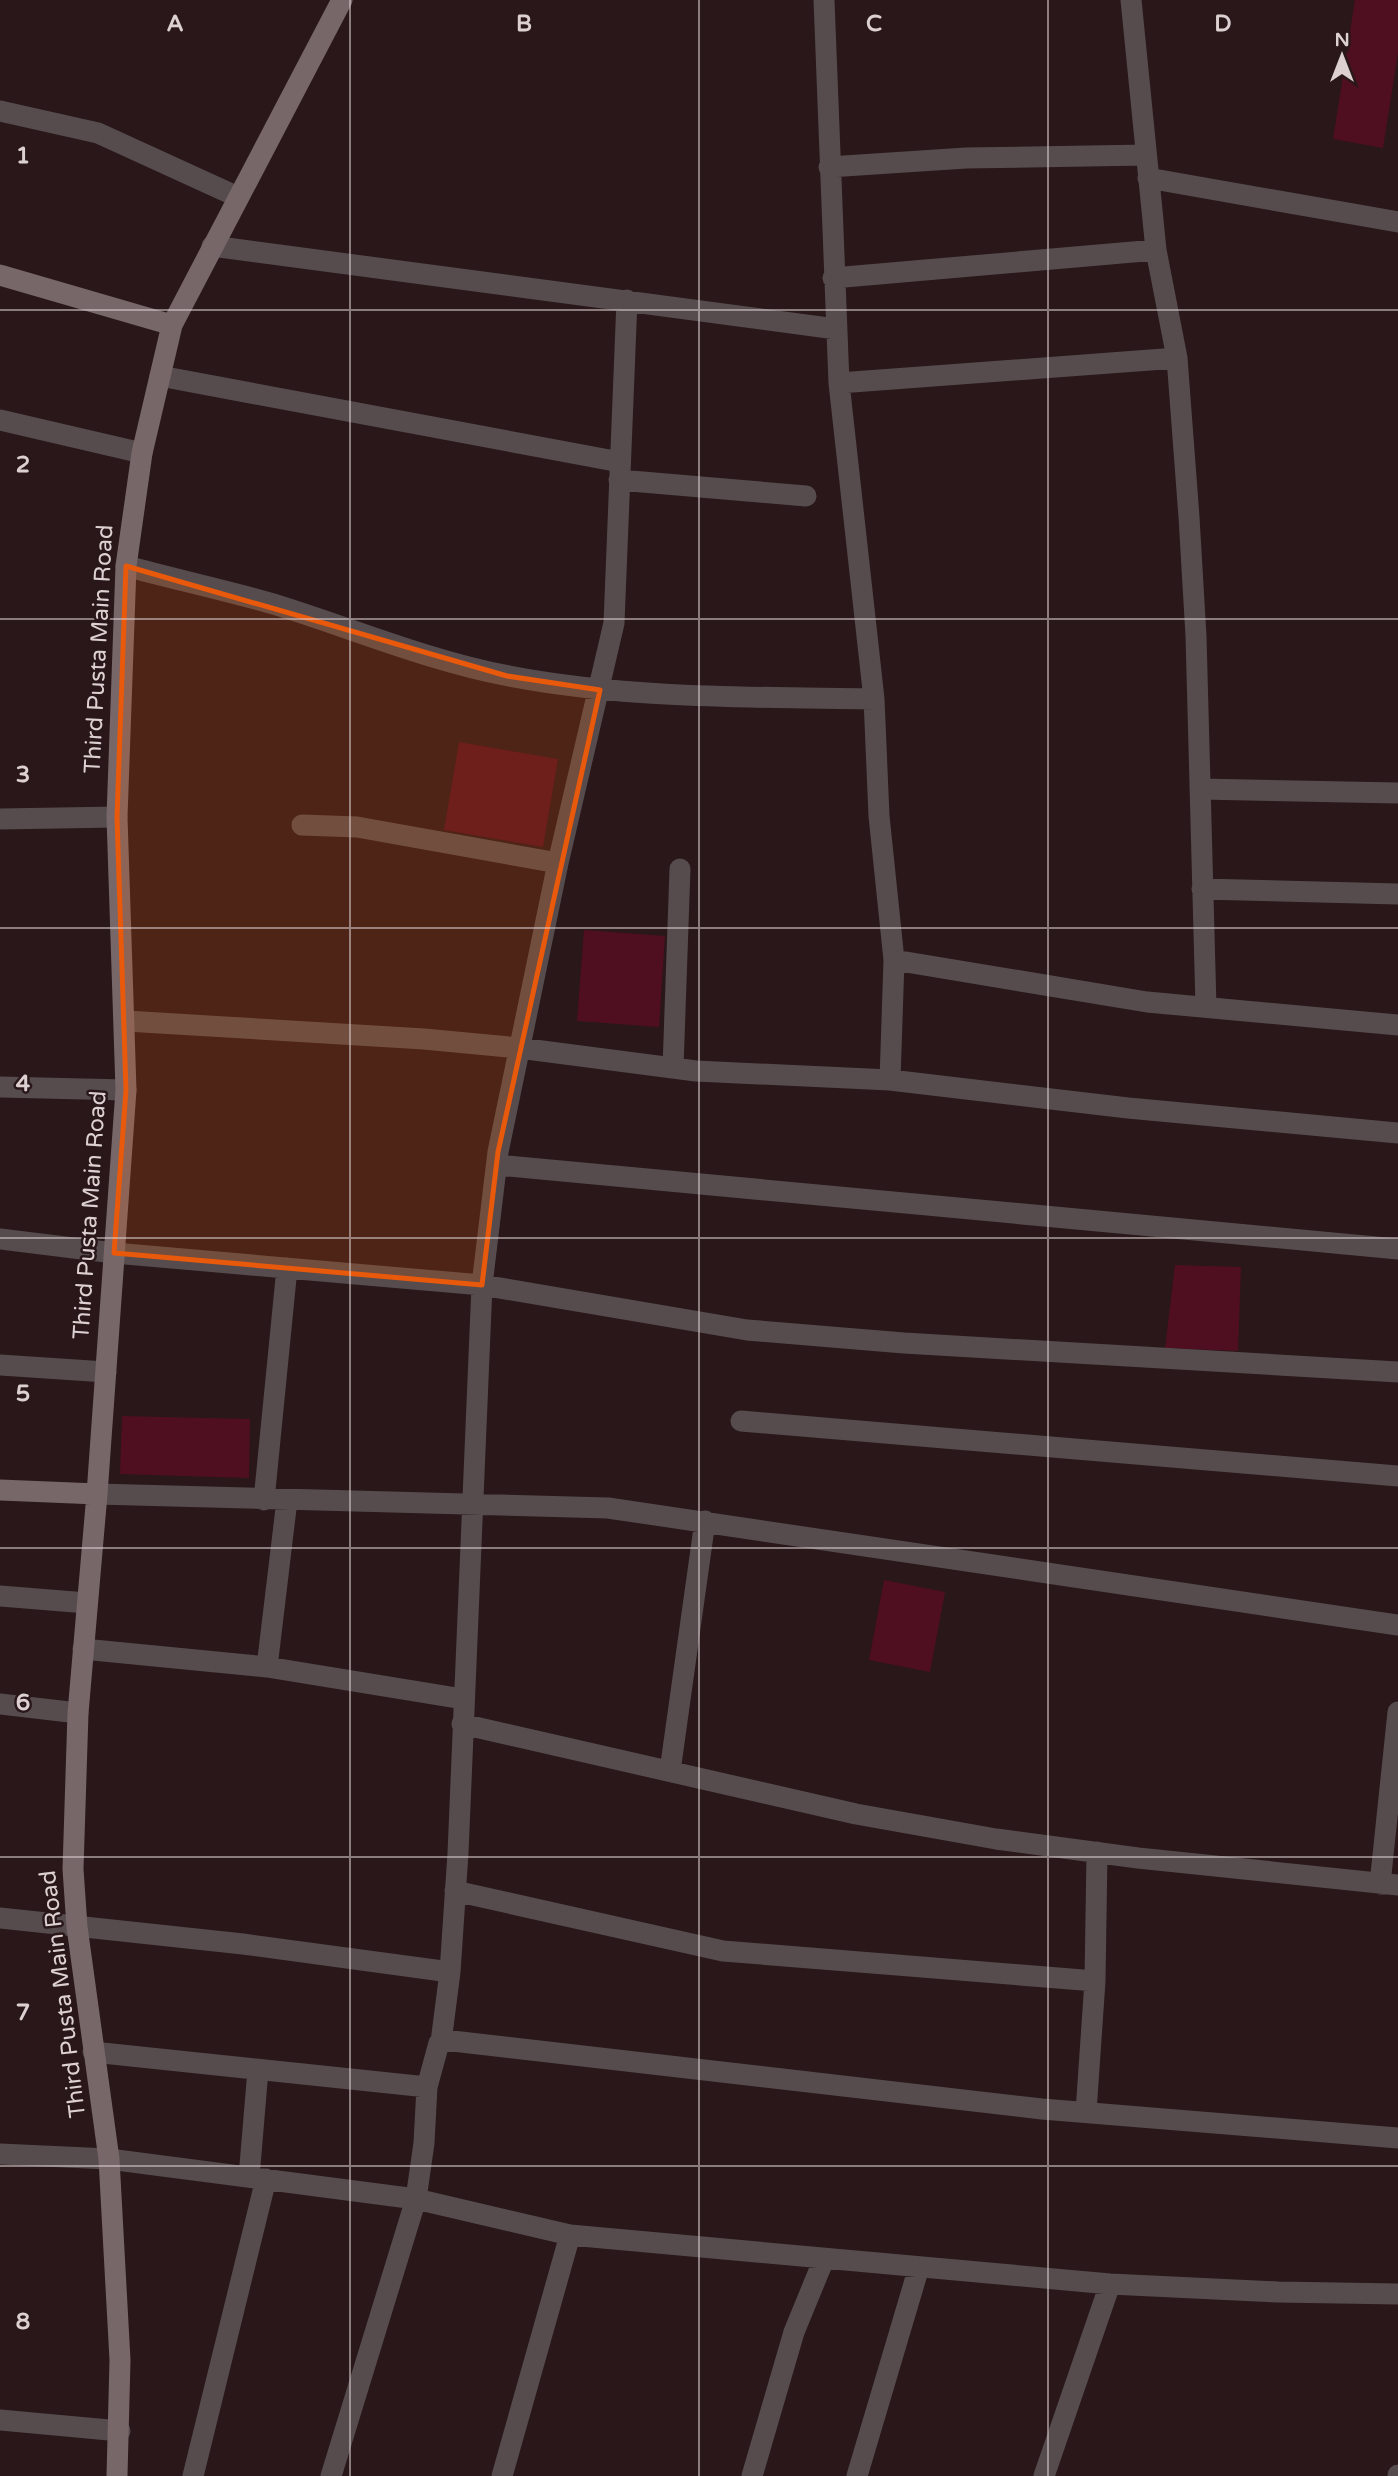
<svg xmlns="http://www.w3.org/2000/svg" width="1398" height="2476" font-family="'Varela Round',sans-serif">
	<rect width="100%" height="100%" fill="#29171a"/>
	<path fill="#500f20" d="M1355,0H1398V53L1383,148L1333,139Z
		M459,742L558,759L543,847L444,830Z
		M584,930L665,936L659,1027L577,1021Z
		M1175,1265L1241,1267L1238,1351L1165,1348Z
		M122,1416L250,1419L249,1478L120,1474Z
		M884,1580L945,1592L930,1672L869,1660Z"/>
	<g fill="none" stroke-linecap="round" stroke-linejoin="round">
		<path stroke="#564c4d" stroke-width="21" d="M824,0L839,383L874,699L879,816L894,960L890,1080
			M1131,0L1156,250L1177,358L1189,517L1196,636L1206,1007
			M0,111L98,133L238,197
			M829,167L966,158L1146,155
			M1148,178L1398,222
			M212,246L836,329
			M833,278L1156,250
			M160,376L620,462
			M839,383L1177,358
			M0,420L142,453
			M619,480L806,496
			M126,566C177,580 230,591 280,606C356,630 430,661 509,676C629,699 752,697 874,699
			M1200,789L1398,793
			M0,819L117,817
			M302,825L357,827L558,863
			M1202,889L1398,894
			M894,960L1147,1002L1398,1025
			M126,1021L424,1039L519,1048L696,1071L890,1080L1128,1108L1398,1133
			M673,1068L680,869
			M0,1087L126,1090
			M497,1165L1398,1249
			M0,1239L114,1253L482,1285L747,1330L904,1343L1398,1372
			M0,1365L106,1372
			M741,1421L1398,1476
			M97,1494L608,1508L1398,1625
			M264,1500L287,1268
			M287,1500L267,1667L463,1699
			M0,1596L87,1603
			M83,1649L267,1667
			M0,1704L78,1713
			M462,1724L856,1814L996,1839L1138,1858L1398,1885
			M670,1771L705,1521
			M1380,1884L1398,1712
			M455,1891L723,1951L1095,1981L1097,1852
			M0,1918L243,1944L450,1972
			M441,2042L450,1972L458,1853L482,1285L498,1152L558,863L614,623L627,300
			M93,2052L427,2087L439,2043L444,2040L1042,2109L1398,2138
			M1086,2112L1095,1981
			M0,2154L109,2159L416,2199L570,2235L1110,2284L1278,2292L1398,2294
			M249,2177L258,2070
			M0,2420L120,2431
			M193,2476L266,2179
			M331,2476L416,2199L424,2143L427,2087
			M502,2476L570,2235
			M752,2476L794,2332L824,2259
			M857,2476L919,2267
			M1044,2476L1110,2284
			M1398,2476V2475"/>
		<path stroke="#776769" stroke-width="21" d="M0,275L172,325
			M0,1490L97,1494
			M117,2476L120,2360L109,2159L77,1927L73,1869L78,1713L97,1494L126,1090L117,817L126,566L142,453L172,325L342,0"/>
	</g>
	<path fill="#e8590c" fill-opacity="0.2" stroke="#e8590c" stroke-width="5" stroke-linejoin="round" d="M126,566L507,676L600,690L498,1152L482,1285L114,1253L126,1090L117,817Z"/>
	<path fill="none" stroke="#ddd0d1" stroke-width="2" stroke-opacity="0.55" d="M350,0V2476M699,0V2476M1048,0V2476M0,310H1398M0,619H1398M0,928H1398M0,1238H1398M0,1548H1398M0,1857H1398M0,2166H1398"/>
	<g text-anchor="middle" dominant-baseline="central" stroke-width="5" stroke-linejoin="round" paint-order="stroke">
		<g font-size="23" fill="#ddd0d1" stroke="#29171a">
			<text transform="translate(99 649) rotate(-87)">Third Pusta Main Road</text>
			<text transform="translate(90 1215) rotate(-86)">Third Pusta Main Road</text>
			<text transform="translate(63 1994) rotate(-97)">Third Pusta Main Road</text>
		</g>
	</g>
	<g font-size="23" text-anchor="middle" font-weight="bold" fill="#ddd0d1" stroke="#29171a" stroke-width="5" stroke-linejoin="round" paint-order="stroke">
		<text x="175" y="31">A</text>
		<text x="524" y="31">B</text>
		<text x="874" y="31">C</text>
		<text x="1223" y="31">D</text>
		<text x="23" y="163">1</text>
		<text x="23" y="472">2</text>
		<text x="23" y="782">3</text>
		<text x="23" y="1091">4</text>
		<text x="23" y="1401">5</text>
		<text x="23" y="1710">6</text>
		<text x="23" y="2020">7</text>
		<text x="23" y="2329">8</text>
	</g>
	<g transform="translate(1342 56)" stroke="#29171a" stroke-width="5" paint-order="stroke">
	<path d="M0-5L12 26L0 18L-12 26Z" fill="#ddd0d1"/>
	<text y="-10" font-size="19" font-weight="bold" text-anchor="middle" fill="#ddd0d1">N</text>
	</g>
</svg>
